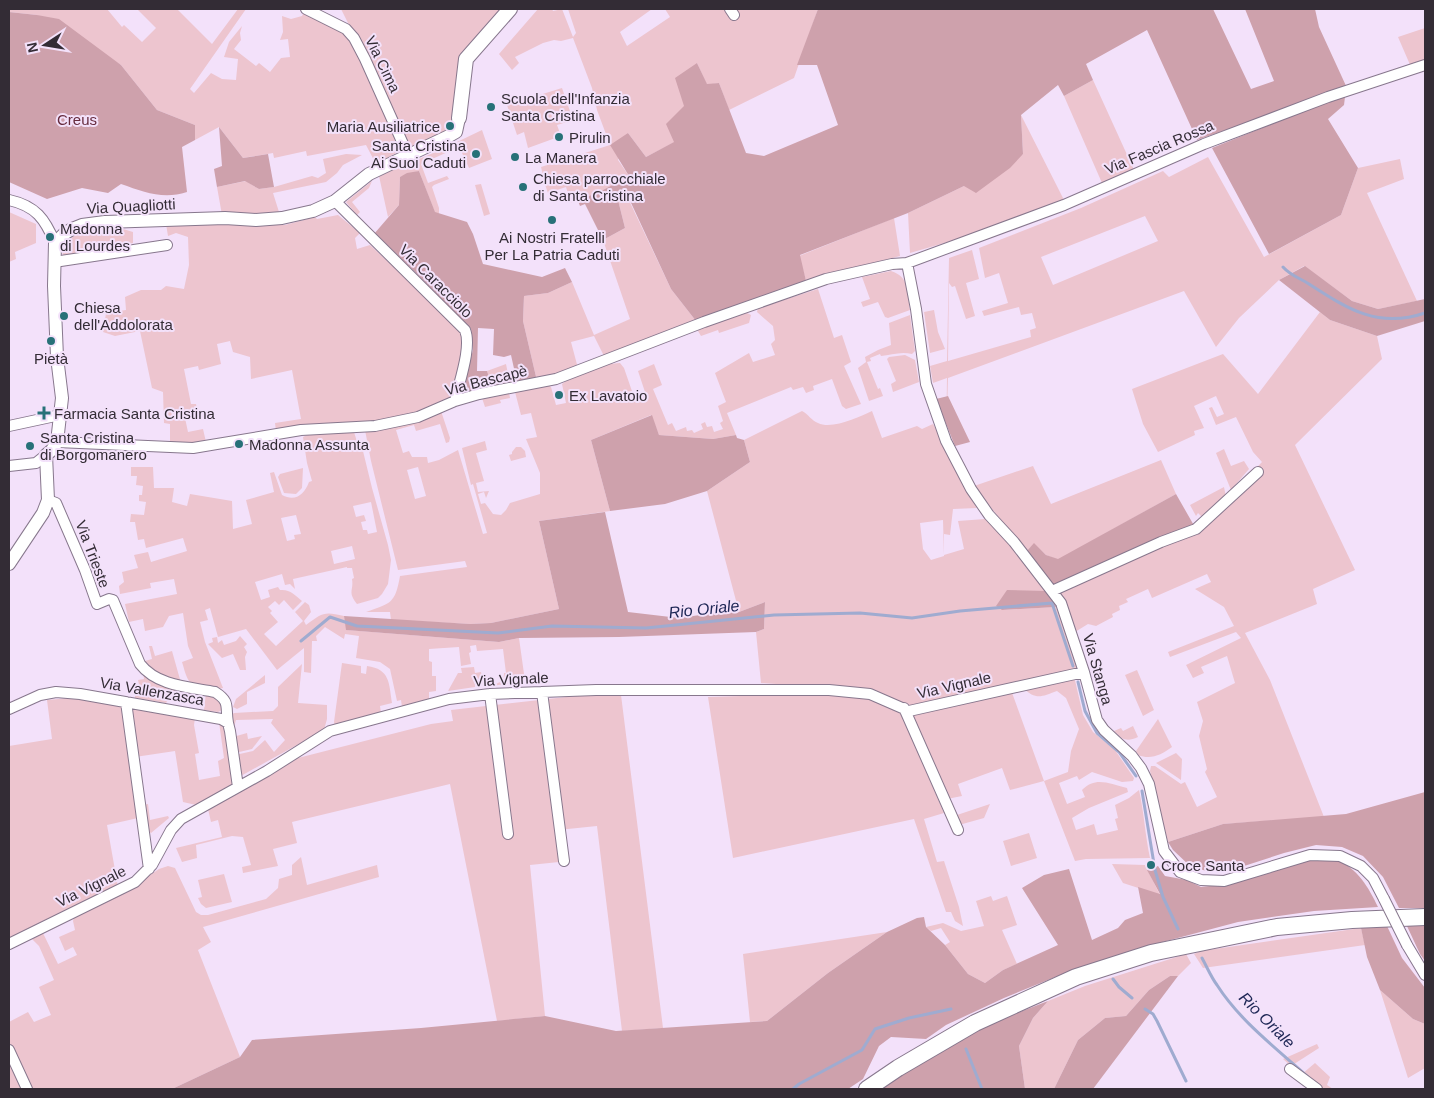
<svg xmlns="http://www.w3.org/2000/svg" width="1434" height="1098" font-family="Helvetica,sans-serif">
	<rect width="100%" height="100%" fill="#f3e1fa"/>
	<path fill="#edc5cf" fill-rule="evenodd" d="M9,9H107L122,27L124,25L142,42L156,28L137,9H177L212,44L238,9H246L190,89L194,93L211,73L222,79L236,80L238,59L224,57L229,42L242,26L240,33L241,40L234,49L256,66L259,63L270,72L281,58L290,57L288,39L280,40L283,32L282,16L291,19L302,16L304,12C316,18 331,24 342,32C357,42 381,104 389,123L382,127L385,133L392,130L398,152L376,164L366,145L307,156L306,151L274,158L273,153L243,158L219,127L195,140V125L157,110L121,65L37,15L9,12Z
		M341,9H502L461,60L452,128L410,147Z
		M538,9H552L553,11L562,9L573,37L576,33L568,9H652L620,32L627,46L670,17L665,9H818L794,78L729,110L719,83L707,85L697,63L675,142L646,157L628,133L618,160L629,176L603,190L582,199L579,196H574L571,203L566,187L548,193L542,176L543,175L541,167L610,145L597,110L592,88L573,38L561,41L554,40L543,43L515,57L519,63L512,70L499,54Z
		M1425,28V62L1411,67L1398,37Z
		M1093,80L1134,170L1102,183L1064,96Z
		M562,88L573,120L557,125L561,136L528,148L524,132L517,135L507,105Z
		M1021,115L1064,200L965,237L910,253L908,213L964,186L1023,154Z
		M482,130L492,159L469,168L457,142Z
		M452,145L450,151L421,164L428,183L447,176L449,179L434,185L432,187L439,208V213H435L419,171L400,177L399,205L388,217L379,176Z
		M346,154L362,155L343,165L337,173L326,182L273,193L279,212L258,214L222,215L217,187L246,181L259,189L274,187L312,176L318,178L326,173L323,159Z
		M1208,157L1264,257L1341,215L1358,168L1400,159L1404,179L1367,193L1417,301L1378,309L1352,301L1304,266L1279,280L1239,318L1216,347L1184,291L948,378L946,449L968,494L977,508L953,509L950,535L944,534V555L964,549L958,521L985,519L1015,549L1047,591L1002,610L1056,607L1078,665L1074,670L911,707L888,696L861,690L761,683L756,632L764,629L765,602L739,612L707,491L750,462L744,440L802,411C808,414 812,421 818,423C832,430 859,417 872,411L882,438L917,426L922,429L933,424L946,447L947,378L933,383L930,366L947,361L949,258L972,250L979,279L966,283L975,316L966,319L955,286L952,287L949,283L948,361L1031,337L1030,330L1036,328L1032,313L1021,315L1019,307L984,316L982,311L1008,303L999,273L985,278L979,248L1081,208L1163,171L1169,177ZM1145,216L1158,241L1053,285L1041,257ZM943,520L944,556L931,560L923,549L920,523Z
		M372,181L369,188L352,202L360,212L357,215L346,202Z
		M481,184L490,214L484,216L475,185Z
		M625,192L671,289L696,321L604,356L594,336L571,342L579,372L537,381L523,321L524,296L548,293L572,282L594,335L630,319L603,240L625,228L618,200Z
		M9,212L36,224V243L15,252L16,259L9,262Z
		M338,215L360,233L355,238L357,249L370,245L462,330L464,348L449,402C394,424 334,426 276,431L275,423L301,419L292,370L251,379L250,357L233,352L230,341L217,344L221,364L199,370L198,366L184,369L191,404H196L198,415L185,418L188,432L203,429L206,442L170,447V424L164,423L163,392L152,388L140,331L115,336L103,332L106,313L126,310L125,297L141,290H161L166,286L184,289L189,265L188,237L176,233L168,236L166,224L200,223L285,225L315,217L317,219Z
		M894,218L900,256L806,281L799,256Z
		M94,229H123L133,232V243L63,257L62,249C72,236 77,232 94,229Z
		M891,271C910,277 907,292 910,310L888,318L885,317L878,302L863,307L861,302L870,299L862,277Z
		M818,289L834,338L842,335L851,362L844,366L861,404L846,409L842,406L832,379L813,386L814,390L806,393L803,387L793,390L791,387L727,413L736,435L713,439L659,435L651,415L591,440L610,511L539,521L559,609L491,623L470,624L391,620L390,612H366C391,603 395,604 400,576L467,567L465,561L398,570L371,461L365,430L441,411L450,438L449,442L446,443L440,424L416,431L414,425L396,430L403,453L409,451L412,457H427L428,463L439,460L458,450L483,534L487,533L473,484L471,485L462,448L485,441L487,450L476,453L484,481L476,483L478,492L489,491L486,498L484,492L478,494L481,504L485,503L493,514L501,515L506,510L510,503L540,494V473L526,439L537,437L531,413L521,415L515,392L547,384L551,387L556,405L566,403L562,384C576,373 603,364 620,363L624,368L634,397L645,392L638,371L654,364L662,385L653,389L668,425L672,423L676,431L686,427L687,431L692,430L694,433L703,429L701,424L705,422L707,427L712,426L714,432L723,429L720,423L723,421L718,406L726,402L715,373L749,353L753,362L775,355L771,344L775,340L773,326L757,312L758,308ZM418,467L426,496L415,499L407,470Z
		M934,310L938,332L945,349L930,353L924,312Z
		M1320,312L1330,320L1377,336L1382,359L1295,445L1355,570L1313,589L1317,604L1245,633L1270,680L1324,817L1223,824L1168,842L1150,771L1151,766H1155L1181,784L1185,782L1197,807L1217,797L1205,772L1207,769L1199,736L1203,721L1197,702L1235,683L1227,656L1201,667L1204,673L1193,678L1186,665L1241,638L1236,632L1170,657L1168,652L1234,626L1224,607L1195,589L1211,582L1207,574L1152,598L1148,589L1126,599L1128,602L1119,606L1120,610L1112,614L1113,617L1096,626L1088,624L1075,632L1057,590L1198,529L1262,462L1253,452L1236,417L1216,425L1209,408L1212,407L1217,417L1224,414L1216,396L1194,406L1204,428L1194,431L1195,435L1158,452L1143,424L1132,389L1223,354L1258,394Z
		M747,313L751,315L749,323L719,333L718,330L701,336L698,331L699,328Z
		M910,315L915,351L912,354C901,351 891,355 881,356L880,354L870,358L871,361L867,362L878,389L880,388L883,396L869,401L858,368L866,362L865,357L878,350L891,345L889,323Z
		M905,355L915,360L919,382L893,392L891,384L896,381L887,359L889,357Z
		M506,364L508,374L515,373L520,384L494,392L487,371Z
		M509,393L510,398L500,400L501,403L485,407L482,398Z
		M354,432L359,448L362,447L372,488L388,545L391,560L388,584L382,594L378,598L357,604C347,591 354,591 352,579L354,578L352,568H347V567L293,579L295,589L290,584L285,585L282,574L255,582L261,600L270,597L268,590L278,587L280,590C290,589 295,595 302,601L293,610L284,600L279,605L275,601L268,607L272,611L270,613L278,622L264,634L276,646L303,621L295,612L305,602L309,605L311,612L304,621L306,625C322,613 324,611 344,616L347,630L499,642L519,638L525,681L492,686C497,682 504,684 504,673H506L503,649L477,651L476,645L470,646L471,652L469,653L471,664L461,666L459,647L429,649V661L432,662V676H436V691L429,692V700L402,707L401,700L397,701L390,669L380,662L356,658L359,636L345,634L344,639L325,627L316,636L317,641H312L311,673L304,672V648L277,670L246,629L218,637L210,608L205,610L208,620L200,622L205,642L223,688C216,690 195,687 190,682C186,678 184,668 182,662L193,658L188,646L183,613L169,616L163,627L145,631L143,619L129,622L125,604L177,594L174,579L150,583L151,588L120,594L119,586L124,582L122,572L138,568L134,555L148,552L151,562L187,551L183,538L146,548L144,539L138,540L135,522H130L131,514L144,515L146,502L139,501V495H142L143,486L136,485L137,476H131V467H153L154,488H174L172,502L187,506L190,494L232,501L233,529L252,524L246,500L274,492L270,473L274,472L282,495C295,502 304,495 309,482L312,481L307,463L303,437L309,434ZM371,502L377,532L368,534L367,530H363L361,522L366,521L364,515L356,517L353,506ZM296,515L301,534L294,535L295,539L287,541L281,518ZM352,546L355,559L334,564L331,551Z
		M516,447H521L525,451L526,457L511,461L509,455L512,454V452Z
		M1224,449L1231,466L1244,461L1249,469L1231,490L1216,453Z
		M1161,460L1176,494L1058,560L1046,555L1034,544L1026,552L974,486L1033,466L1051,504Z
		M303,468L302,488L296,494L284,493L278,477L280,474Z
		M1224,487L1226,497L1203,518L1198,513L1196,516L1190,505Z
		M240,636L247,644L244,647L247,652L245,657L246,670H240L233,654L222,658L208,644L213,642L212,638L217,637L218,643L222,640L224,645L236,641Z
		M149,646H152L155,656L172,651L181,683L169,680L141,662L152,659Z
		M342,663L361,666V673L366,674L367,666C390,669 389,683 392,703L380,706L381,713L335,726L334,722Z
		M302,664L298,703L327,705V719L324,730L239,777L235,755L253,751L265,740L274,752L285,740L271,723L273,719L236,720L234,727H232L229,716L234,713L273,711L278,706V687Z
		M474,667L475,673L481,672L483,683L475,685V687L448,691L458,673H462L461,668Z
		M1137,670L1154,710L1143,716L1125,675Z
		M143,671L177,688L166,703L135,698V695H145L140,689L138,680L144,679Z
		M265,675V683L247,692V704L237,709L233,707L236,699Z
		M1074,676L1083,715L1093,732L1115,750L1134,778L1133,781L1122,782L1092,772L1079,780L1077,776L1059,783L1067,804L1085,797L1082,790C1096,776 1109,784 1127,788L1128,792L1089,808L1072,818L1076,830L1094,824L1097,835L1118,830L1115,819L1118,818L1115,805L1129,798L1139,790C1144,812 1145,835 1150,858L1086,859L1075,861L1044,781L1010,790L1002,768L958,784L962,796L947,799L910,716L913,713L1011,690L1044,781L1068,772L1071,751L1079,729L1066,698L1057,691C1041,697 1036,700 1023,688Z
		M206,693C216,695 220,699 222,710L218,712L204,710Z
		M584,695H621L663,1028L622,1031L597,826L558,830L559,862L530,865L545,1016L497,1021L450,784L292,822L297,843L273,849L278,866L243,873L242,867L251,865L243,837L232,836L196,845L197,858L182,862L176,848L222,837L218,820L211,822L208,809L249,787L298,758L431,724L453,721L451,710Z
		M774,695H853L871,699L901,712L944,813L924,819L937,862L944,861L959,907L963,926L955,921L951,912H946L914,819L733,858L708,697Z
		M80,697L124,705L138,818L107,825L118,887L9,942V746L52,739L47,700Z
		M131,708L195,718L194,725L199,753L195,754L199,780L220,776L218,761L224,758L219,722L225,723L235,784L196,805L183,802L175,751L135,757Z
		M1158,719L1172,747C1161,755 1151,760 1138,755L1136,751Z
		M1133,726L1138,737C1127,742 1122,740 1114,731L1121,728L1123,731Z
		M247,733L248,739L262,736L252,749L235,753L233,737Z
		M1176,753L1182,759L1181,780L1156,763Z
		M148,804L150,820L168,816L169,818L151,833L146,830L143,805Z
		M990,804L984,818L959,825L954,816Z
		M1029,833L1037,858L1011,866L1003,841Z
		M301,857L307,885L377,865L379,877L203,927L211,942L198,950L240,1057L172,1089H9V1044L10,1043L9,1022L28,1012L34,1022L51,1015L39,987L54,980L39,946L29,936L42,931L58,964L77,955L73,947L65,951L59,937L75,930L73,921L74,917L137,884L159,869L168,866L175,868L196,912L201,915H208L266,899L278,888L279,879L292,875V865Z
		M1112,864L1145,865L1160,895L1123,883Z
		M224,874L232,902L206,908L201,904L198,898L202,897L198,880Z
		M991,896L993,901L1007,896L1017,925L1002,930L1017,964L1003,970L985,983L968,974L945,945L950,942L941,928L931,931L926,927L943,923L961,931L984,926L976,901Z
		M1361,928L1365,945L1203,968L1194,954L1201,951Z
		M887,932L828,973L767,1021L750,1022L743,954Z
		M1186,954L1191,963L1178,976H1170L1149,990L1126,1016L1105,1018L1078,1040L1054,1089H1025L1019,1046L1033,1018L1048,1001L1085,986Z
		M1380,990L1413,1019L1425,1024V1068L1408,1078Z
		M1317,1044L1319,1048L1291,1066L1283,1059Z
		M1315,1063L1330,1077L1327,1085L1333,1089H1320L1302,1074Z"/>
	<path fill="#cea1ac" d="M818,9H1213L1251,89L1274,81L1245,9H1315L1319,27L1347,88L1197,140L1147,30L1086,64L1093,80L1064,96L1058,85L1021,115L1023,154L1010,168L976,193L964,186L908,213L800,255L806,281L696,321L671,289L626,192L618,200L625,228L603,240L585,204L580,206L576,196H579L582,199L603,190L629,176L610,145L628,133L646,157L674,142L666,124L684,106L675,78L697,63L707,84L719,83L746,153L764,156L838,125L817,65H797Z
		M9,12L37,15L59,19L121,65L157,110L195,125V140L182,147L187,192C163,200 144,192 121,184L108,193L82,188L47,199L9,182Z
		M1345,97L1344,105L1328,119L1358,168L1341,215L1269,254L1212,148L1292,116L1329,99Z
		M219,127L243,158L268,154L274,187L259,189L245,181L217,187L214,169L222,166Z
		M419,171L435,212L467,222L473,234L483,264L542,277L565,268L572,282L548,293L524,296L523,321L537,381L520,384L515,373L511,355L504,357L493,355L494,329L478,328L477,371H487L494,392L467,397L462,393L473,350L471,329L412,269L374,234L399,205L400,177L407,173Z
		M1305,266L1352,301L1378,309L1425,299V321L1377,336L1330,320L1279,280Z
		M948,396L970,442L955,446L936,399Z
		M652,415L659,435L713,439L736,435L737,438L744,440L750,462L707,491L665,504L610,511L591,440Z
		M1176,494L1196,529L1056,588L1045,578L1026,552L1034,543L1046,555L1058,559Z
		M605,512L628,612L679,618L721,612H739L765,602L764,629L756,632L619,637L519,638L499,642L346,630L344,616L470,624L491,623L559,609L539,521Z
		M1007,590L1047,591L1054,600L1056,607L1002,610L996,606Z
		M1425,792V908H1399L1383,877L1363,856L1342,847L1316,845L1284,853L1241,867L1207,871L1191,867L1173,850L1168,842L1223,824L1346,814Z
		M1312,858C1319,858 1329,858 1336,860C1357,867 1369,888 1378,907L1314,911L1238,922L1140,948L1070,971L1004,998L946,1025L926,1039L891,1037L879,1046L863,1079L848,1089H172L240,1057L252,1040L421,1028L545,1016L616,1031L767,1021L828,973L887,932L917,918L924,917L926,927L945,945L968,974L985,983L1003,970L1058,945L1022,888L1044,875L1069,869L1092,940L1118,928L1125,920L1143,913L1138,887L1160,894L1147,870L1158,866L1165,876L1187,880L1201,887L1218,885Z
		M1406,924L1425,925V961L1420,954Z
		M1387,926L1402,958L1425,988V1024L1413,1019L1380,990L1367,957L1361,928Z
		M1170,976H1178L1093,1089H1054L1078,1040L1105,1018L1126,1016L1149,990Z
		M1048,1001L1033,1018L1019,1046L1025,1089H877L977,1029Z"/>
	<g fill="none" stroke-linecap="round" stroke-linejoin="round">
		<path stroke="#9fabd0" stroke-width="3" d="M1283,267C1291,276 1300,278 1309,284C1348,309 1378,329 1425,313
			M301,641L330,617L357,626L498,633L552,626L646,628L774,615L860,613L912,618L960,611L1052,603L1073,666
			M1078,682L1085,711L1097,733L1119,752L1136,776
			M1142,791L1155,870L1163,897L1178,929
			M1202,958C1207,967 1211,977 1217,985C1240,1021 1276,1048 1307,1076
			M1113,979L1119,987L1132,998
			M1145,1009L1153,1014L1157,1021L1186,1081
			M966,1049L982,1089
			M793,1089L799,1084L862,1050L875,1029L909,1018L951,1009"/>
		<g stroke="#87778d" stroke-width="12">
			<path id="minor" d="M306,9L346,29L354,38L365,59L408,155
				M730,9L734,15
				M9,200C36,206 45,219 55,243
				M335,201L465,330C472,347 459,382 455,401
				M54,262L167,245
				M907,263L916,309L926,384L946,441L971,489L989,515L1014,542L1061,603L1084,672L1097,720L1104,730L1132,756L1141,768L1149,784L1164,851L1180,872L1201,880L1224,881L1310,855L1340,856L1361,866L1373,878L1384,899
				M9,426L60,415
				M57,442L193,448L301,430L375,426L418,417L455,401L479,394L556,379L704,322L826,279L892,264L907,263L1064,205L1204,144L1328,97L1425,65
				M9,466L36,463L46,455
				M48,500L56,503L85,570L97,604L109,599L113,600L140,664C157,686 189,687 215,692C231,702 225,707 228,723
				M1052,591L1161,542L1196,529L1258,472
				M542,692L564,861
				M490,694L508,834
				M126,702L149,869
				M904,708L958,830
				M9,709L40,695L56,692L80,694L221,719L228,723L230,731L238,787
				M9,944L135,882L152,865L171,830L181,819L267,771L330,731L449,699L490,694L596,690H829L870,694L909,711L1084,672
				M1407,945L1425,975
				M9,1050L27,1089
				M1290,1069L1317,1089"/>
		</g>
		<g stroke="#87778d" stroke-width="14">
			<path id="tertiary" d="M9,564L43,513L48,500L46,455L52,450L57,442L62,398L57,357L54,286L55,243L64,234L72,229L82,225L105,222L225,218L256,220L282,218L313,211L335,201L369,174L449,136L456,132L459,118"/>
		</g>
		<g stroke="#87778d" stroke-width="16">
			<path id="secondary" d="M459,118L466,59L510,9"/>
		</g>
		<g stroke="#87778d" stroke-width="18">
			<path id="trunk" d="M867,1089L898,1068L975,1023L1076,977L1151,953L1277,927L1352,920L1425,917"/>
		</g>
		<use href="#minor" stroke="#fff" stroke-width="10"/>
		<use href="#tertiary" stroke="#fff" stroke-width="12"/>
		<use href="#secondary" stroke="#fff" stroke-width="14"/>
		<use href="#trunk" stroke="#fff" stroke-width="16"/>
		<g stroke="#87778d" stroke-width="12" stroke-linecap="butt">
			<path id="minor-bridge" d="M1384,899L1407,945"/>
		</g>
		<use href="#minor-bridge" stroke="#fff" stroke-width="10"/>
	</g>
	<g fill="#277178" stroke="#f3e1fa" stroke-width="2">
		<circle cx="491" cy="107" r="5"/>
		<circle cx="450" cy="126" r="5"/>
		<circle cx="559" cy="137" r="5"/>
		<circle cx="476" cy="154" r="5"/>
		<circle cx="515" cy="157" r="5"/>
		<circle cx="523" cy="187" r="5"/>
		<circle cx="552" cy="220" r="5"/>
		<circle cx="50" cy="237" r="5"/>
		<circle cx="64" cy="316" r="5"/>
		<circle cx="51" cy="341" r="5"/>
		<circle cx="559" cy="395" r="5"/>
		<path d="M41.5 405.5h5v5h5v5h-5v5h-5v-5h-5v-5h5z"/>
		<circle cx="239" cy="444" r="5"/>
		<circle cx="30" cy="446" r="5"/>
		<circle cx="1151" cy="865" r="5"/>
	</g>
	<g text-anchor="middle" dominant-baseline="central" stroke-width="4" stroke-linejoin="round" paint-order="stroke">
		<g font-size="15" fill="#332c35" stroke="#f3e1fa">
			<text transform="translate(383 64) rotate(64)">Via Cima</text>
			<text transform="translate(1159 147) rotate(-23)">Via Fascia Rossa</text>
			<text transform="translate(131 206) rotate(-3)">Via Quagliotti</text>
			<text transform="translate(436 281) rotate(45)">Via Caracciolo</text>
			<text transform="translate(486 380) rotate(-14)">Via Bascapè</text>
			<text transform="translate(93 554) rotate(69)">Via Trieste</text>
			<text transform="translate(1098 669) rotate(74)">Via Stanga</text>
			<text transform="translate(511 679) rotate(-3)">Via Vignale</text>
			<text transform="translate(954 685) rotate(-13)">Via Vignale</text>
			<text transform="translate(152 691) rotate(10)">Via Vallenzasca</text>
			<text transform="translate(91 886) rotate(-26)">Via Vignale</text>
		</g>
		<g font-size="15" fill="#332c35" stroke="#f3e1fa" text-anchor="start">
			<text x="501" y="98">Scuola dell'Infanzia<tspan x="501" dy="17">Santa Cristina</tspan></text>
			<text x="440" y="126" text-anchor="end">Maria Ausiliatrice</text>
			<text x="569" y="137">Pirulin</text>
			<text x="466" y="145" text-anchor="end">Santa Cristina<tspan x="466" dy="17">Ai Suoi Caduti</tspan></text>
			<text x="525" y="157">La Manera</text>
			<text x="533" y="178">Chiesa parrocchiale<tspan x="533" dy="17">di Santa Cristina</tspan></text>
			<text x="60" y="228">Madonna<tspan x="60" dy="17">di Lourdes</tspan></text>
			<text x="552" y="237" text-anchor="middle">Ai Nostri Fratelli<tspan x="552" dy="17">Per La Patria Caduti</tspan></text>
			<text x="74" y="307">Chiesa<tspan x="74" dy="17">dell'Addolorata</tspan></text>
			<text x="51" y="358" text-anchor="middle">Pietà</text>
			<text x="569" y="395">Ex Lavatoio</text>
			<text x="54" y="413">Farmacia Santa Cristina</text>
			<text x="40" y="437">Santa Cristina<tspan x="40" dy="17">di Borgomanero</tspan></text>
			<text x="249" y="444">Madonna Assunta</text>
			<text x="1161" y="865">Croce Santa</text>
		</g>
		<g font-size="15" fill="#662c3e" stroke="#f3e1fa">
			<text x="77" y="119">Creus</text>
		</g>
		<g font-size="16" font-style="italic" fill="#1c2554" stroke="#f3e1fa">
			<text transform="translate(704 609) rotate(-6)">Rio Oriale</text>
			<text transform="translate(1267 1020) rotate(45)">Rio Oriale</text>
		</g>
	</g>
	<rect width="1434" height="1098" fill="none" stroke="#332c35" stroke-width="20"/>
	<g transform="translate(45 45) rotate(258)" stroke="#f3e1fa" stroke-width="4" paint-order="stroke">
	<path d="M0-4L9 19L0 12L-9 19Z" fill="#332c35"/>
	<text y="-8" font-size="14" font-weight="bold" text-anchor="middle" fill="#332c35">N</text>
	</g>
</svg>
